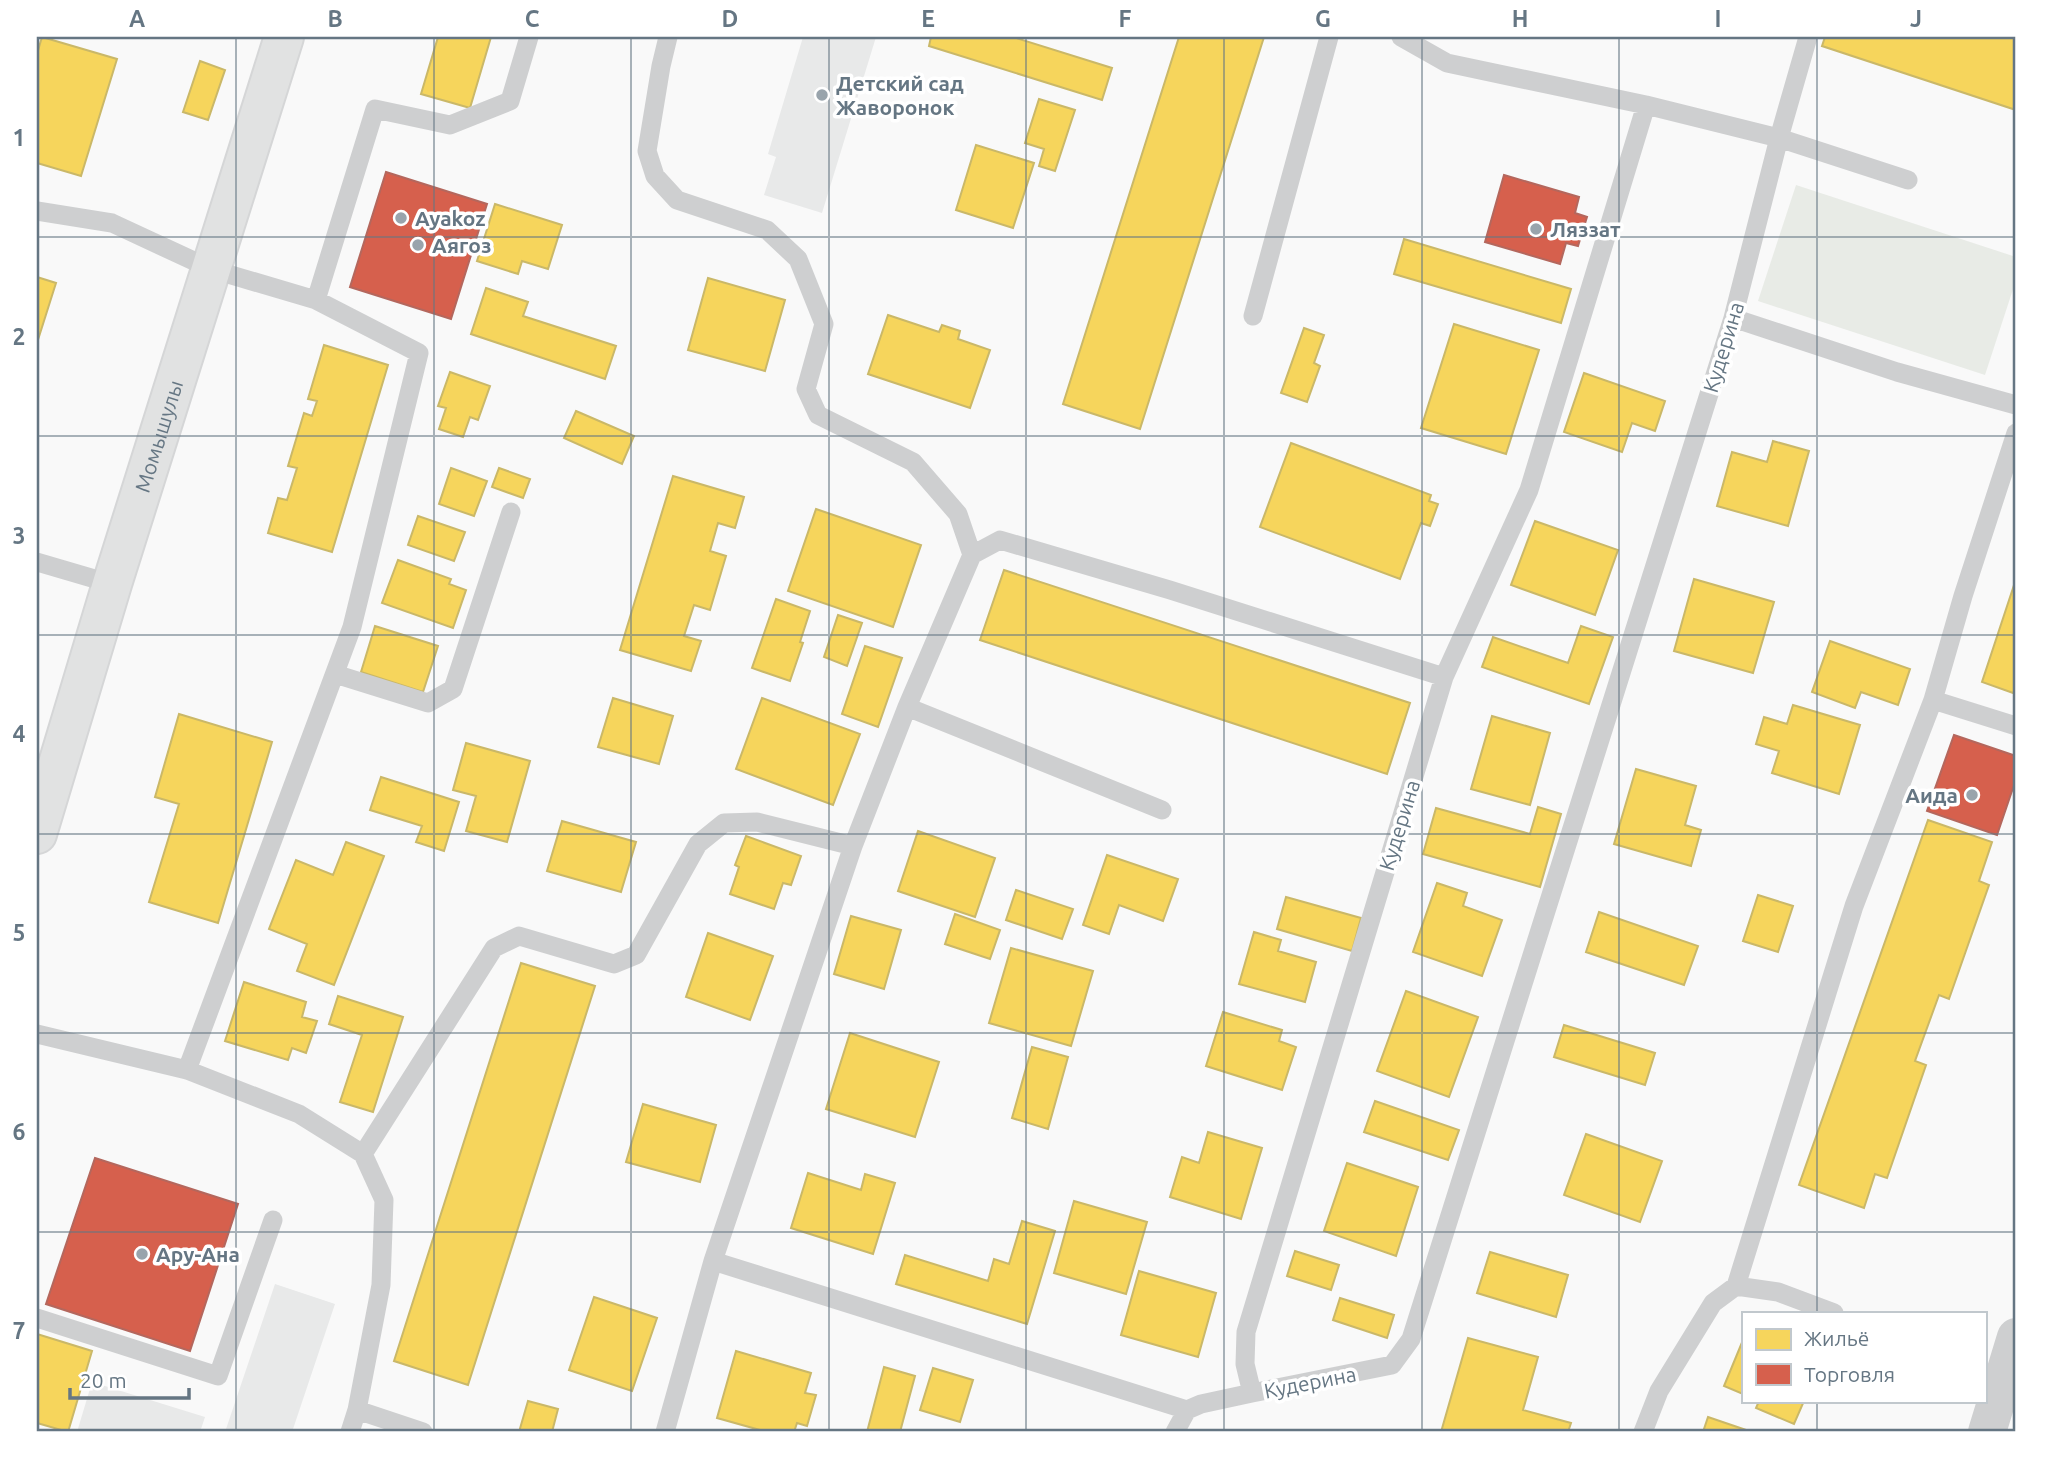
<svg xmlns="http://www.w3.org/2000/svg" width="2053" height="1469" font-family="Ubuntu,sans-serif">
	<rect width="100%" height="100%" fill="#f9f9f9"/>
	<path fill="#e8e9e9" d="M803,37H876L822,213L764,195L776,157L768,154Z
		M275,1284L335,1304L292,1432H225Z
		M92,1382L205,1417L200,1432H77Z"/>
	<path fill="#e8ebe6" d="M1796,185L2016,257V280L1985,375L1758,301Z"/>
	<path fill="#f6d55c" stroke="#cab868" stroke-width="2" d="M42,37L117,59L81,176L37,163V54Z
		M438,37H491L470,108L421,94Z
		M931,37H1013L1112,68L1102,100L929,46Z
		M1179,37H1264L1140,429L1063,404Z
		M1825,37H2012L2016,40V110L1822,46Z
		M200,61L225,70L208,120L183,112Z
		M1039,99L1075,110L1055,171L1039,166L1044,149L1025,143Z
		M976,145L1034,163L1013,228L956,210Z
		M495,204L562,225L548,269L522,261L518,274L477,261Z
		M1404,239L1571,289L1561,323L1394,274Z
		M37,277L56,283L37,343Z
		M708,278L785,300L765,371L688,350Z
		M486,288L528,302L523,316L616,346L605,379L471,334Z
		M888,315L939,332L942,325L960,331L958,339L990,350L970,408L868,374Z
		M1454,324L1539,350L1506,454L1421,428Z
		M1304,328L1324,335L1314,363L1320,366L1307,402L1281,393Z
		M324,345L388,365L332,552L268,533L278,498L287,500L297,468L288,466L304,413L312,416L317,401L308,399Z
		M450,372L490,386L478,420L470,417L463,437L439,429L446,408L438,406Z
		M1584,373L1665,401L1655,431L1632,423L1622,452L1564,432Z
		M576,411L634,436L622,464L564,438Z
		M1773,441L1809,451L1788,526L1717,506L1732,452L1767,462Z
		M1291,443L1431,495L1429,501L1438,504L1430,526L1421,523L1400,579L1260,527Z
		M451,468L487,481L474,516L439,504Z
		M499,468L530,479L523,498L492,487Z
		M673,476L744,497L735,528L718,523L710,551L726,556L710,610L694,605L684,636L701,641L691,671L620,650Z
		M816,509L921,545L893,627L788,591Z
		M418,516L465,532L454,561L408,545Z
		M1535,521L1618,550L1595,615L1511,585Z
		M398,560L451,579L449,584L466,590L453,628L382,603Z
		M1004,570L1410,703L1387,774L980,640Z
		M1694,579L1774,602L1753,673L1674,651Z
		M2016,579V694L1982,682Z
		M776,599L810,611L800,642L803,643L790,681L752,668Z
		M838,615L862,623L847,666L824,657Z
		M375,626L438,646L423,692L361,672Z
		M1581,626L1613,637L1589,704L1482,667L1493,637L1568,663Z
		M1830,641L1910,669L1898,705L1861,692L1855,708L1812,692Z
		M865,646L902,658L878,727L842,714Z
		M613,698L673,716L659,764L598,747Z
		M762,698L860,734L833,805L736,769Z
		M1793,705L1860,725L1839,794L1772,773L1779,751L1756,744L1764,717L1787,724Z
		M179,714L272,742L218,923L149,902L179,804L155,797Z
		M1492,716L1550,733L1530,805L1471,789Z
		M466,743L530,761L507,842L466,831L476,796L453,790Z
		M1636,769L1696,786L1685,825L1701,830L1691,866L1614,844Z
		M381,777L459,802L444,851L416,842L422,826L370,810Z
		M1538,807L1561,814L1540,887L1423,854L1436,808L1530,834Z
		M1928,820L1992,842L1979,881L1989,885L1949,999L1939,995L1915,1061L1926,1065L1887,1178L1875,1174L1864,1208L1799,1185Z
		M562,821L636,842L621,892L547,871Z
		M918,831L995,858L975,917L898,891Z
		M746,836L801,856L791,885L783,883L774,909L730,894L739,867L735,865Z
		M346,842L384,856L334,985L297,971L307,944L269,929L296,860L333,875Z
		M1107,855L1178,879L1163,921L1119,905L1109,934L1083,925Z
		M1437,883L1467,893L1463,906L1502,920L1482,976L1413,952Z
		M1016,890L1073,909L1062,939L1006,920Z
		M1758,895L1793,906L1778,952L1743,941Z
		M1286,897L1361,918L1352,951L1277,929Z
		M1599,912L1698,946L1684,985L1586,952Z
		M955,914L1000,930L990,959L945,944Z
		M851,916L901,930L884,989L834,974Z
		M1254,932L1281,940L1278,951L1316,962L1305,1002L1239,984Z
		M708,933L773,956L750,1020L686,997Z
		M1011,948L1093,971L1071,1046L989,1023Z
		M521,963L595,986L468,1385L394,1361Z
		M244,982L306,1002L302,1017L317,1021L306,1053L292,1048L288,1060L225,1041Z
		M1406,991L1478,1017L1449,1097L1377,1071Z
		M338,996L403,1017L373,1112L340,1102L362,1035L329,1024Z
		M1223,1012L1282,1030L1279,1041L1296,1047L1282,1090L1206,1066Z
		M1564,1025L1655,1053L1645,1085L1554,1057Z
		M850,1033L939,1062L915,1137L826,1109Z
		M1032,1047L1068,1057L1048,1129L1012,1118Z
		M1375,1101L1459,1130L1448,1160L1364,1132Z
		M643,1104L716,1125L700,1182L626,1162Z
		M1208,1132L1262,1148L1241,1219L1170,1197L1182,1157L1199,1163Z
		M1586,1134L1662,1161L1640,1222L1564,1195Z
		M1347,1163L1418,1187L1396,1256L1324,1231Z
		M808,1173L861,1190L865,1174L895,1183L873,1254L791,1228Z
		M1074,1201L1147,1222L1126,1294L1054,1273Z
		M1022,1221L1055,1231L1027,1324L896,1284L905,1255L988,1281L994,1259L1009,1264Z
		M1295,1251L1339,1265L1331,1290L1287,1276Z
		M1490,1252L1568,1275L1556,1317L1477,1293Z
		M1139,1271L1216,1293L1198,1357L1121,1335Z
		M594,1297L657,1318L632,1391L569,1370Z
		M1340,1298L1394,1315L1387,1338L1333,1320Z
		M37,1334L92,1351L68,1432L37,1423Z
		M1468,1338L1538,1357L1523,1410L1571,1423L1568,1432H1441Z
		M1743,1340V1394L1724,1386Z
		M736,1351L811,1373L805,1393L816,1395L807,1426L797,1423L794,1432H767L717,1418Z
		M884,1367L915,1376L900,1432H867Z
		M933,1368L973,1380L960,1422L920,1410Z
		M528,1401L558,1409L552,1432H519Z
		M1759,1401H1804L1794,1424L1756,1408Z
		M1708,1417L1752,1432H1703Z"/>
	<path fill="#d6604d" stroke="#b4675d" stroke-width="2" d="M386,172L487,204L451,319L350,287Z
		M1504,175L1579,197L1575,213L1587,217L1578,246L1566,243L1560,264L1485,242Z
		M1954,735L2016,756V779L1997,835L1927,811Z
		M95,1158L238,1204L190,1351L46,1304Z"/>
	<g fill="none" stroke-linecap="round" stroke-linejoin="round">
		<g stroke="#d5d6d7" stroke-width="42">
			<g id="secondary">
				<path id="s1" d="M37,834L112,584L284,37"/>
			</g>
		</g>
		<path stroke="#cecfd0" stroke-width="19" d="M1401,37L1447,63L1646,105L1779,138L1908,180
			M1646,105L1529,490L1444,677L1246,1332L1245,1364L1252,1393L1392,1365L1411,1339L1733,318L1779,138L1808,37
			M37,211L112,223L211,269L316,300L419,353L352,627L187,1070
			M316,300L375,109L450,125L510,101L529,37
			M1253,316L1329,37
			M1733,318L1897,372L2016,405
			M972,555L1000,540L1170,590L1444,677
			M37,562L112,584
			M335,674L428,703L453,689L511,512
			M1933,700L2016,726
			M907,707L1162,810
			M37,1034L187,1070L299,1114L363,1154L384,1200L381,1285L357,1410L423,1432
			M363,1154L494,948L519,936L614,964L636,955L698,844L724,823L757,822L853,846
			M713,1261L1187,1410
			M1736,1286L1854,906L1933,700L1963,596L2016,433
			M37,1318L218,1376L273,1220
			M350,1432L357,1410
			M665,1432L713,1261L853,846L907,707L972,555L958,514L913,462L818,415L806,389L824,324L798,259L767,230L677,200L655,176L647,151L661,66L668,37
			M1175,1432L1187,1410L1201,1404L1252,1393
			M1643,1432L1659,1391L1713,1303L1736,1286L1778,1292L1834,1313"/>
		<path stroke="#cecfd0" stroke-width="38" d="M1987,1432L2016,1337"/>
		<use href="#secondary" stroke="#e1e2e2" stroke-width="38"/>
	</g>
	<path fill="none" stroke="#657683" stroke-width="2" stroke-opacity="0.55" d="M236,37V1432M434,37V1432M631,37V1432M829,37V1432M1026,37V1432M1224,37V1432M1422,37V1432M1619,37V1432M1817,37V1313M37,237H2016M37,436H2016M37,635H2016M37,834H2016M37,1033H2016M37,1232H2016M1817,1401V1432"/>
	<g fill="#99a4ac" stroke="#fff" stroke-width="2.5">
		<circle cx="822" cy="95" r="7"/>
		<circle cx="401" cy="218" r="7"/>
		<circle cx="1536" cy="229" r="7"/>
		<circle cx="418" cy="245" r="7"/>
		<circle cx="1972" cy="795" r="7"/>
		<circle cx="142" cy="1254" r="7"/>
	</g>
	<g text-anchor="middle" dominant-baseline="central" stroke-width="7" stroke-linejoin="round" paint-order="stroke">
		<g font-size="21" font-weight="bold" fill="#657683" stroke="#fff" text-anchor="start">
			<text x="836" y="83">Детский сад<tspan x="836" dy="24">Жаворонок</tspan></text>
			<text x="415" y="218">Ayakoz</text>
			<text x="1550" y="229">Ляззат</text>
			<text x="432" y="245">Аягоз</text>
			<text x="1958" y="795" text-anchor="end">Аида</text>
			<text x="156" y="1254">Ару-Ана</text>
		</g>
		<g font-size="21" fill="#657683" stroke="#fff">
			<text transform="translate(1723 347) rotate(-73)">Кудерина</text>
			<text stroke="none"><textPath href="#s1" startOffset="416">Момышулы</textPath></text>
			<text transform="translate(1399 825) rotate(-73)">Кудерина</text>
			<text transform="translate(1310 1382) rotate(-11)">Кудерина</text>
		</g>
	</g>
	<rect width="2053" height="1469" fill="none" stroke="#ffffff" stroke-width="77"/>
	<rect x="1742" y="1312" width="245" height="91" fill="#ffffff" stroke="#c1c8cd" stroke-width="2"/>
	<rect x="1756" y="1329" width="35" height="21" fill="#f6d55c" stroke="#c1c8cd" stroke-width="2"/>
	<text x="1804" y="1346" font-size="21" fill="#657683">Жильё</text>
	<rect x="1756" y="1364" width="35" height="21" fill="#d6604d" stroke="#c1c8cd" stroke-width="2"/>
	<text x="1804" y="1382" font-size="21" fill="#657683">Торговля</text>
	<path d="M70 1388v10h119v-10" fill="none" stroke="#657683" stroke-width="3.5"/>
	<text x="80" y="1388" font-size="21" fill="#657683" stroke="#ffffff" stroke-width="5" paint-order="stroke">20 m</text>
	<rect x="38" y="38" width="1976" height="1392" fill="none" stroke="#657683" stroke-width="2.5"/>
	<g font-size="23" text-anchor="middle" font-weight="bold" fill="#657683">
		<text x="137" y="27">A</text>
		<text x="335" y="27">B</text>
		<text x="532" y="27">C</text>
		<text x="730" y="27">D</text>
		<text x="928" y="27">E</text>
		<text x="1125" y="27">F</text>
		<text x="1323" y="27">G</text>
		<text x="1520" y="27">H</text>
		<text x="1718" y="27">I</text>
		<text x="1916" y="27">J</text>
		<text x="19" y="146">1</text>
		<text x="19" y="345">2</text>
		<text x="19" y="544">3</text>
		<text x="19" y="742">4</text>
		<text x="19" y="941">5</text>
		<text x="19" y="1140">6</text>
		<text x="19" y="1339">7</text>
	</g>
</svg>
